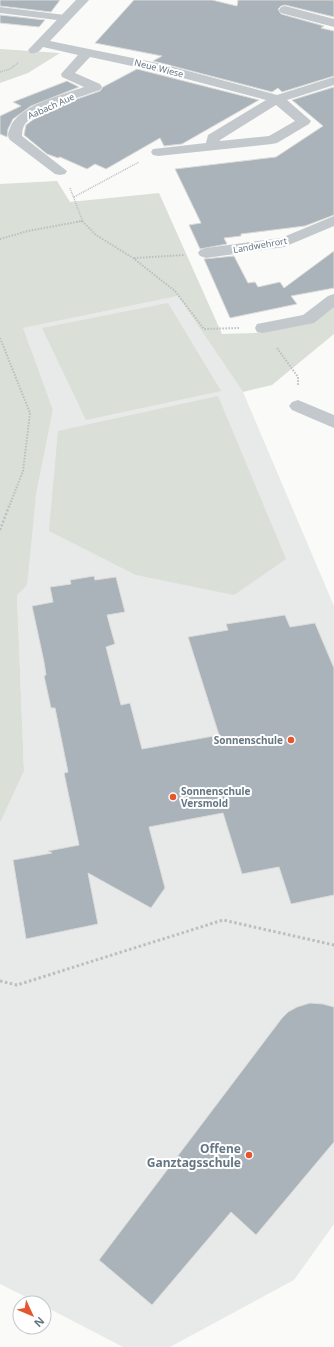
<svg xmlns="http://www.w3.org/2000/svg" width="334" height="1347" font-family="'Noto Sans',sans-serif">
	<rect width="100%" height="100%" fill="#fafaf8"/>
	<path fill="#e8e9e9" d="M178,296L243,392L334,606V1224L294,1280L170,1347H123L44,1306V1303H38L0,1284V823L24,771L17,595L36,495L53,410L22,328Z"/>
	<path fill="#dadfd7" d="M0,49L60,53L28,73L0,83Z
		M57,181L70,202L159,193L222,334L255,333L311,323L334,305V334L272,385L243,392L178,296L23,328L53,410L36,495L27,585L17,595L24,771L0,823V184Z
		M168,303L221,391L86,420L42,328Z
		M218,396L286,559L234,595L136,575L49,531L58,431Z"/>
	<path fill="#aab3b9" stroke="#dcdcda" d="M0,0H60L51,12L0,6Z
		M134,0H212L237,6L238,0H334V17L285,5L281,6L278,9L281,14L324,26L321,28L334,31V76L282,92L278,88L272,92L153,61L162,56L95,43Z
		M0,15L45,20L39,27L0,23Z
		M137,69L259,100L182,144L164,146L160,138L106,169L95,164L87,169L60,157L58,158L47,154L24,135L26,125L39,115L60,105L100,91L103,87Z
		M67,81L79,87L31,106L13,119L8,129L7,137L0,134V116L21,106L13,102Z
		M334,87V215L305,226L241,234V236L224,238L227,244L200,249L189,225L201,223L175,169L276,157L323,126L292,100Z
		M334,251V288L291,296L297,304L230,318L204,259L234,256L248,283L255,282L258,287L280,282L284,288Z
		M94,576L95,580L116,577L125,612L107,615L115,644L106,647L121,705L130,703L142,749L219,735L188,637L228,630L226,624L285,615L290,627L315,623L334,668V895L291,904L279,867L242,874L223,813L149,827L165,888L151,908L88,873L98,924L26,939L13,860L52,853L48,851L79,845L64,773L68,772L55,708H51L44,676L46,675L44,662L32,606L53,602L50,587L71,584L70,580Z
		M310,1003L323,1004L334,1007V1142L256,1235L231,1212L152,1305L99,1260L282,1018L288,1012L297,1007Z"/>
	<g fill="none" stroke-linecap="round" stroke-linejoin="round">
		<path stroke="#bbbfc2" stroke-width="1.5" stroke-dasharray="1 1" stroke-linecap="butt" d="M0,72L10,69L19,62
			M70,188L83,222
			M74,197L139,162
			M77,222L82,221"/>
		<path stroke="#bbbfc2" stroke-width="2" stroke-dasharray="1.5 1.5" stroke-linecap="butt" d="M82,221L96,235L133,258L175,291L204,329L240,328
			M0,239L28,231L82,221
			M134,258L185,255
			M0,338L30,413L23,471L9,507
			M277,348L298,377V386"/>
		<path stroke="#bbbfc2" stroke-width="2.5" stroke-dasharray="2 2" stroke-linecap="butt" d="M0,530L9,506"/>
		<path stroke="#bbbfc2" stroke-width="3" stroke-dasharray="2.5 2.5" stroke-linecap="butt" d="M0,981L17,985L223,920L334,945"/>
		<path fill="#c3c8cc" fill-rule="evenodd" d="M0,7L65,15L69,18L65,21L0,13Z"/>
		<path fill="#c3c8cc" fill-rule="evenodd" d="M76,0H89L50,41L162,64L277,95L334,77V85L287,100L311,121L309,124L277,143L272,144L158,156L153,155L151,152L153,149L206,143L208,135L266,100L160,72L90,57L75,73L100,84L102,87L100,90C83,96 35,110 25,124C23,127 22,131 22,136L67,171L65,174L60,175L55,174L10,140C7,136 8,133 10,128C18,105 63,95 84,87L62,77L61,74L78,55L43,47C39,52 36,54 30,53L28,50ZM276,105L295,121L269,136L220,141V140Z
			M285,6L334,19V27L281,13L279,10L281,7Z
			M334,216V226L284,247L206,258L200,256L198,253L200,250L206,248L281,238Z
			M334,294V307L314,323L263,333L257,332L255,328L257,324L303,315L328,296Z
			M298,400L334,415V428L292,410L289,406L292,402Z"/>
	</g>
	<g fill="#e4572e" stroke="#fff" stroke-width="1.5">
		<circle cx="291" cy="740" r="4"/>
		<circle cx="173" cy="797" r="4"/>
		<circle cx="249" cy="1155" r="4"/>
	</g>
	<g text-anchor="middle" dominant-baseline="central" stroke-width="4" stroke-linejoin="round" paint-order="stroke">
		<g font-size="9" fill="#657683" stroke="#fff">
			<text transform="translate(159 68) rotate(14)">Neue Wiese</text>
			<text transform="translate(51 106) rotate(-24)">Aabach Aue</text>
			<text transform="translate(260 245) rotate(-10)">Landwehrort</text>
		</g>
		<g font-size="10" font-weight="bold" fill="#657683" stroke="#fff" text-anchor="end">
			<text x="283" y="740">Sonnenschule</text>
			<text x="181" y="791" text-anchor="start">Sonnenschule<tspan x="181" dy="12">Versmold</tspan></text>
		</g>
		<g font-size="12" font-weight="bold" fill="#657683" stroke="#fff" text-anchor="end">
			<text x="241" y="1148">Offene<tspan x="241" dy="14">Ganztagsschule</tspan></text>
		</g>
	</g>
	<g transform="translate(32 1315) rotate(134)"><circle r="19" fill="#ffffff" stroke="#c1c8cd"/>
	<path d="M0-3L7 15L0 10L-7 15Z" fill="#e4572e"/>
	<text y="-6" font-size="11" font-weight="bold" text-anchor="middle" fill="#657683">N</text>
	</g>
</svg>
